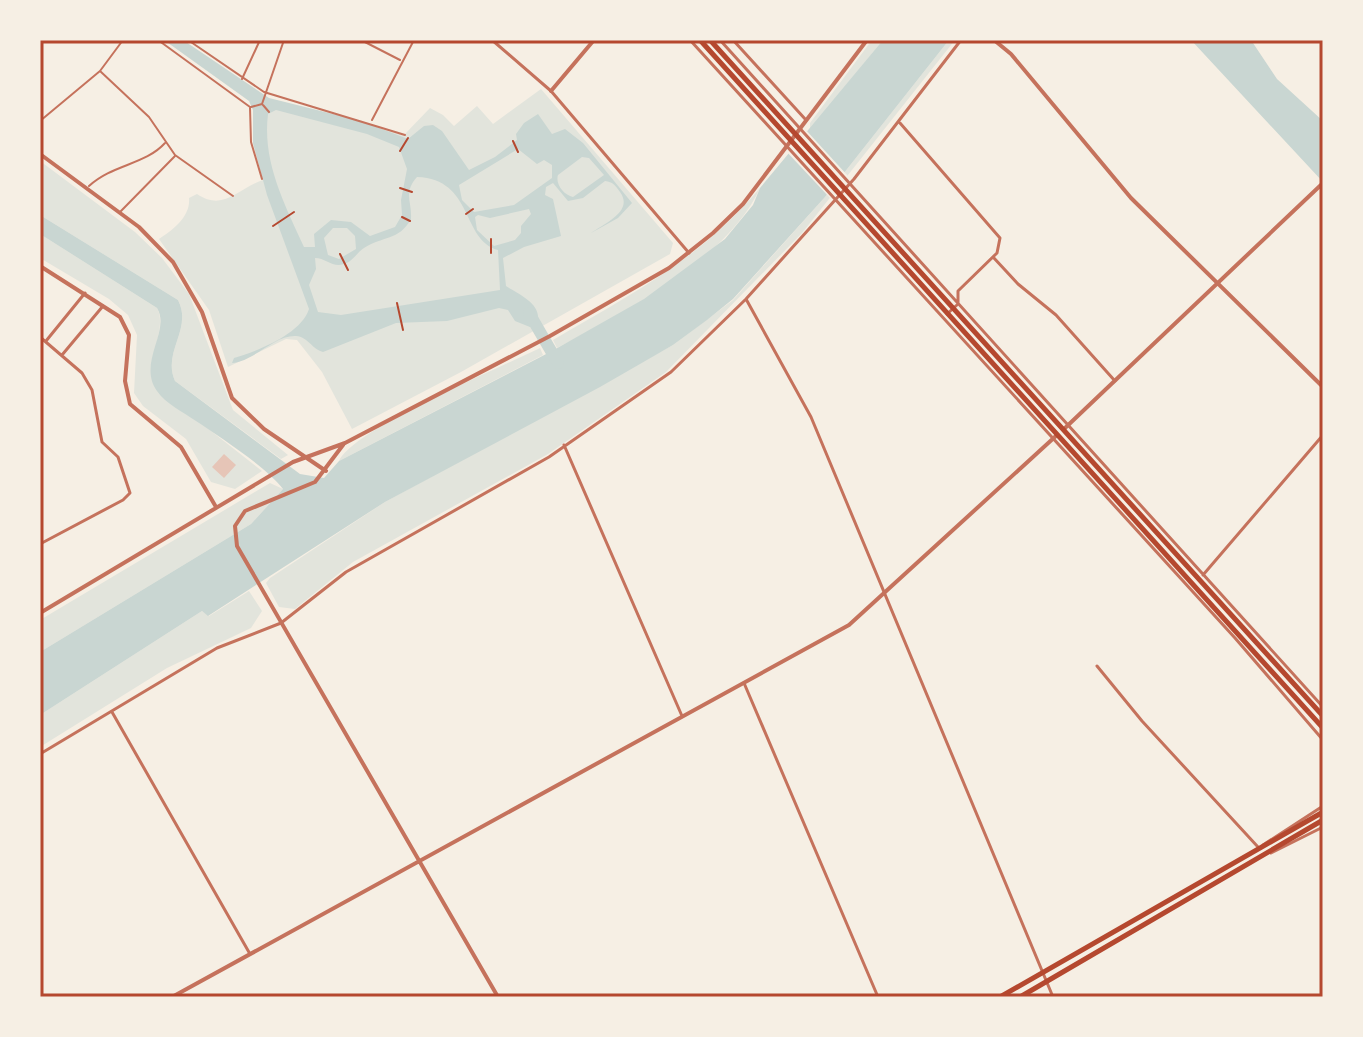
<svg xmlns="http://www.w3.org/2000/svg" width="1363" height="1037" font-family="'Asap Condensed',sans-serif">
	<rect width="100%" height="100%" fill="#f6efe4"/>
	<path fill="#e2e4dc" d="M872,40H883L810,130V123Z
		M949,40H955L802,233L666,372L548,454L353,562L295,609L279,607L266,583L270,578L385,502L673,345L733,300L825,197Z
		M541,89L673,243L670,254L461,372L352,429L322,372L297,340L286,339L228,367L209,310L159,239C173,230 191,216 189,198L197,194C224,212 237,189 263,180L253,143L269,102L404,135L430,108L443,115L454,126L477,106L493,124Z
		M40,161L135,232L162,258L189,294L233,410L288,455L281,459L175,381C162,352 193,329 178,300L40,215Z
		M760,188C728,259 624,313 557,348L553,340C633,293 699,260 760,188Z
		M40,234L157,308C168,328 145,360 155,387L262,471L235,489L211,482L186,439L143,406L134,393L137,335L128,315L109,299L40,258Z
		M540,348L543,355L339,461C355,428 500,368 540,348Z
		M270,483L283,489L251,524L40,652V620Z
		M249,591L262,611L251,628L167,668L40,747V715L202,611L209,616Z"/>
	<path fill="#c9d6d2" fill-rule="evenodd" d="M164,40H183L269,98L361,121L408,139L424,126L433,125L442,131L469,170L495,157L517,140L516,134L524,123L538,114L552,134L565,129L583,143L632,203L618,218L591,233C605,223 634,211 620,192C615,185 613,182 605,181L583,198L568,201L553,183L546,187L545,195L553,199L561,236L524,247L503,258L506,286C519,295 544,304 537,325L530,327L515,321L508,310L499,308L447,321L396,323L323,352C312,349 308,337 296,336C274,335 255,361 232,363L234,358C258,351 301,334 309,309L267,195L253,143V110L249,101ZM276,110L367,134L399,147L407,169L401,200L402,215L395,227L370,236L351,222L331,220L314,234L315,247H304C285,205 262,162 268,114ZM518,149L537,164L544,160L552,165V178L514,205L474,212L462,200L459,185ZM582,157L589,158L604,175L573,197C564,195 555,184 558,175ZM417,177C474,179 461,240 498,250L500,290L341,315L318,312L309,285L316,269L315,258C324,258 330,265 339,265C352,264 355,254 364,248C382,236 399,241 411,219C412,201 403,193 417,177ZM529,209L531,214L521,226V233L515,240L494,246L477,230L475,217L478,215L490,218ZM333,228H347L355,236L356,249L339,259L328,255L324,238Z
		M883,40H949L825,197L733,299L707,320L673,345L600,387L385,502L208,616L202,611L40,715V652L251,524L283,489C266,467 220,437 196,421C183,412 166,404 157,391C137,363 171,331 157,308L40,234V215L178,300C193,329 162,352 175,381L300,474L324,478L339,461L552,351L644,299L725,239L753,205L760,188Z
		M1191,40H1251L1277,79L1323,121V182Z"/>
	<path fill="#f6efe4" d="M805,129L848,176L830,198L785,150Z"/>
	<g fill="none" stroke-linecap="round" stroke-linejoin="round">
		<path stroke="#c9d6d2" stroke-width="12" d="M529,313L558,363"/>
	</g>
	<path fill="#e6c5b7" d="M224,454L236,465L224,478L212,467Z"/>
	<g fill="none" stroke-linecap="round" stroke-linejoin="round">
		<path stroke="#b5482f" stroke-width="2" d="M513,141L518,152
			M400,151L408,138
			M400,188L412,192
			M466,214L473,209
			M402,217L410,221
			M273,226L294,212
			M491,239V253
			M340,254L348,270
			M397,303L403,330"/>
		<path stroke="#c5725c" stroke-width="2" d="M158,40L250,107
			M188,40L264,92L405,135
			M361,40L400,60
			M100,71L149,117L175,155L233,196
			M242,79L260,40
			M263,105L269,112
			M251,107L262,104L284,40
			M250,108L251,142L262,179
			M372,120L414,40
			M40,121L100,71L123,40
			M89,186C113,164 145,165 165,143
			M121,211L175,156"/>
		<path stroke="#c5725c" stroke-width="3" d="M492,40L551,91L689,253
			M690,40L1235,638L1323,740
			M720,40L1323,707
			M733,40L806,120
			M40,42L42,40
			M900,123L1000,238L997,253L958,291V304L947,314
			M993,257L1018,284L1056,315L1115,381
			M746,299L811,417L1053,997
			M40,337L82,373L92,390L102,442L118,457L130,493L123,500L40,544
			M46,341L85,293
			M62,355L103,306
			M564,445L682,716
			M1203,575L1323,435
			M1097,666L1142,721L1258,847
			M744,683L878,997
			M112,712L250,954
			M40,754L217,648L281,623L346,572L549,457L671,372L746,299L854,179L961,40
			M1263,845L1323,806
			M1271,853L1323,827"/>
		<path stroke="#c5725c" stroke-width="4" d="M994,40L1011,54L1131,198L1323,387
			M551,91L594,40
			M40,154L139,227L173,262L202,312L232,398L264,429L326,471
			M40,266L120,317L129,335L125,381L130,404L181,447L216,507
			M1064,429L1323,183
			M343,445L315,482L245,511L235,526L237,546L498,997
			M40,613L293,462L345,443L550,336L669,268L713,233L743,204L867,40
			M172,997L849,625L1057,435"/>
		<path stroke="#b5482f" stroke-width="5" d="M1000,997L1323,812
			M1020,997L1323,820"/>
		<path stroke="#b5482f" stroke-width="5" d="M700,40L1323,728
			M710,40L1323,716"/>
	</g>
	<rect width="1363" height="1037" fill="none" stroke="#f6efe4" stroke-width="84"/>
	<rect x="42" y="42" width="1279" height="953" fill="none" stroke="#b5482f" stroke-width="3"/>
</svg>
